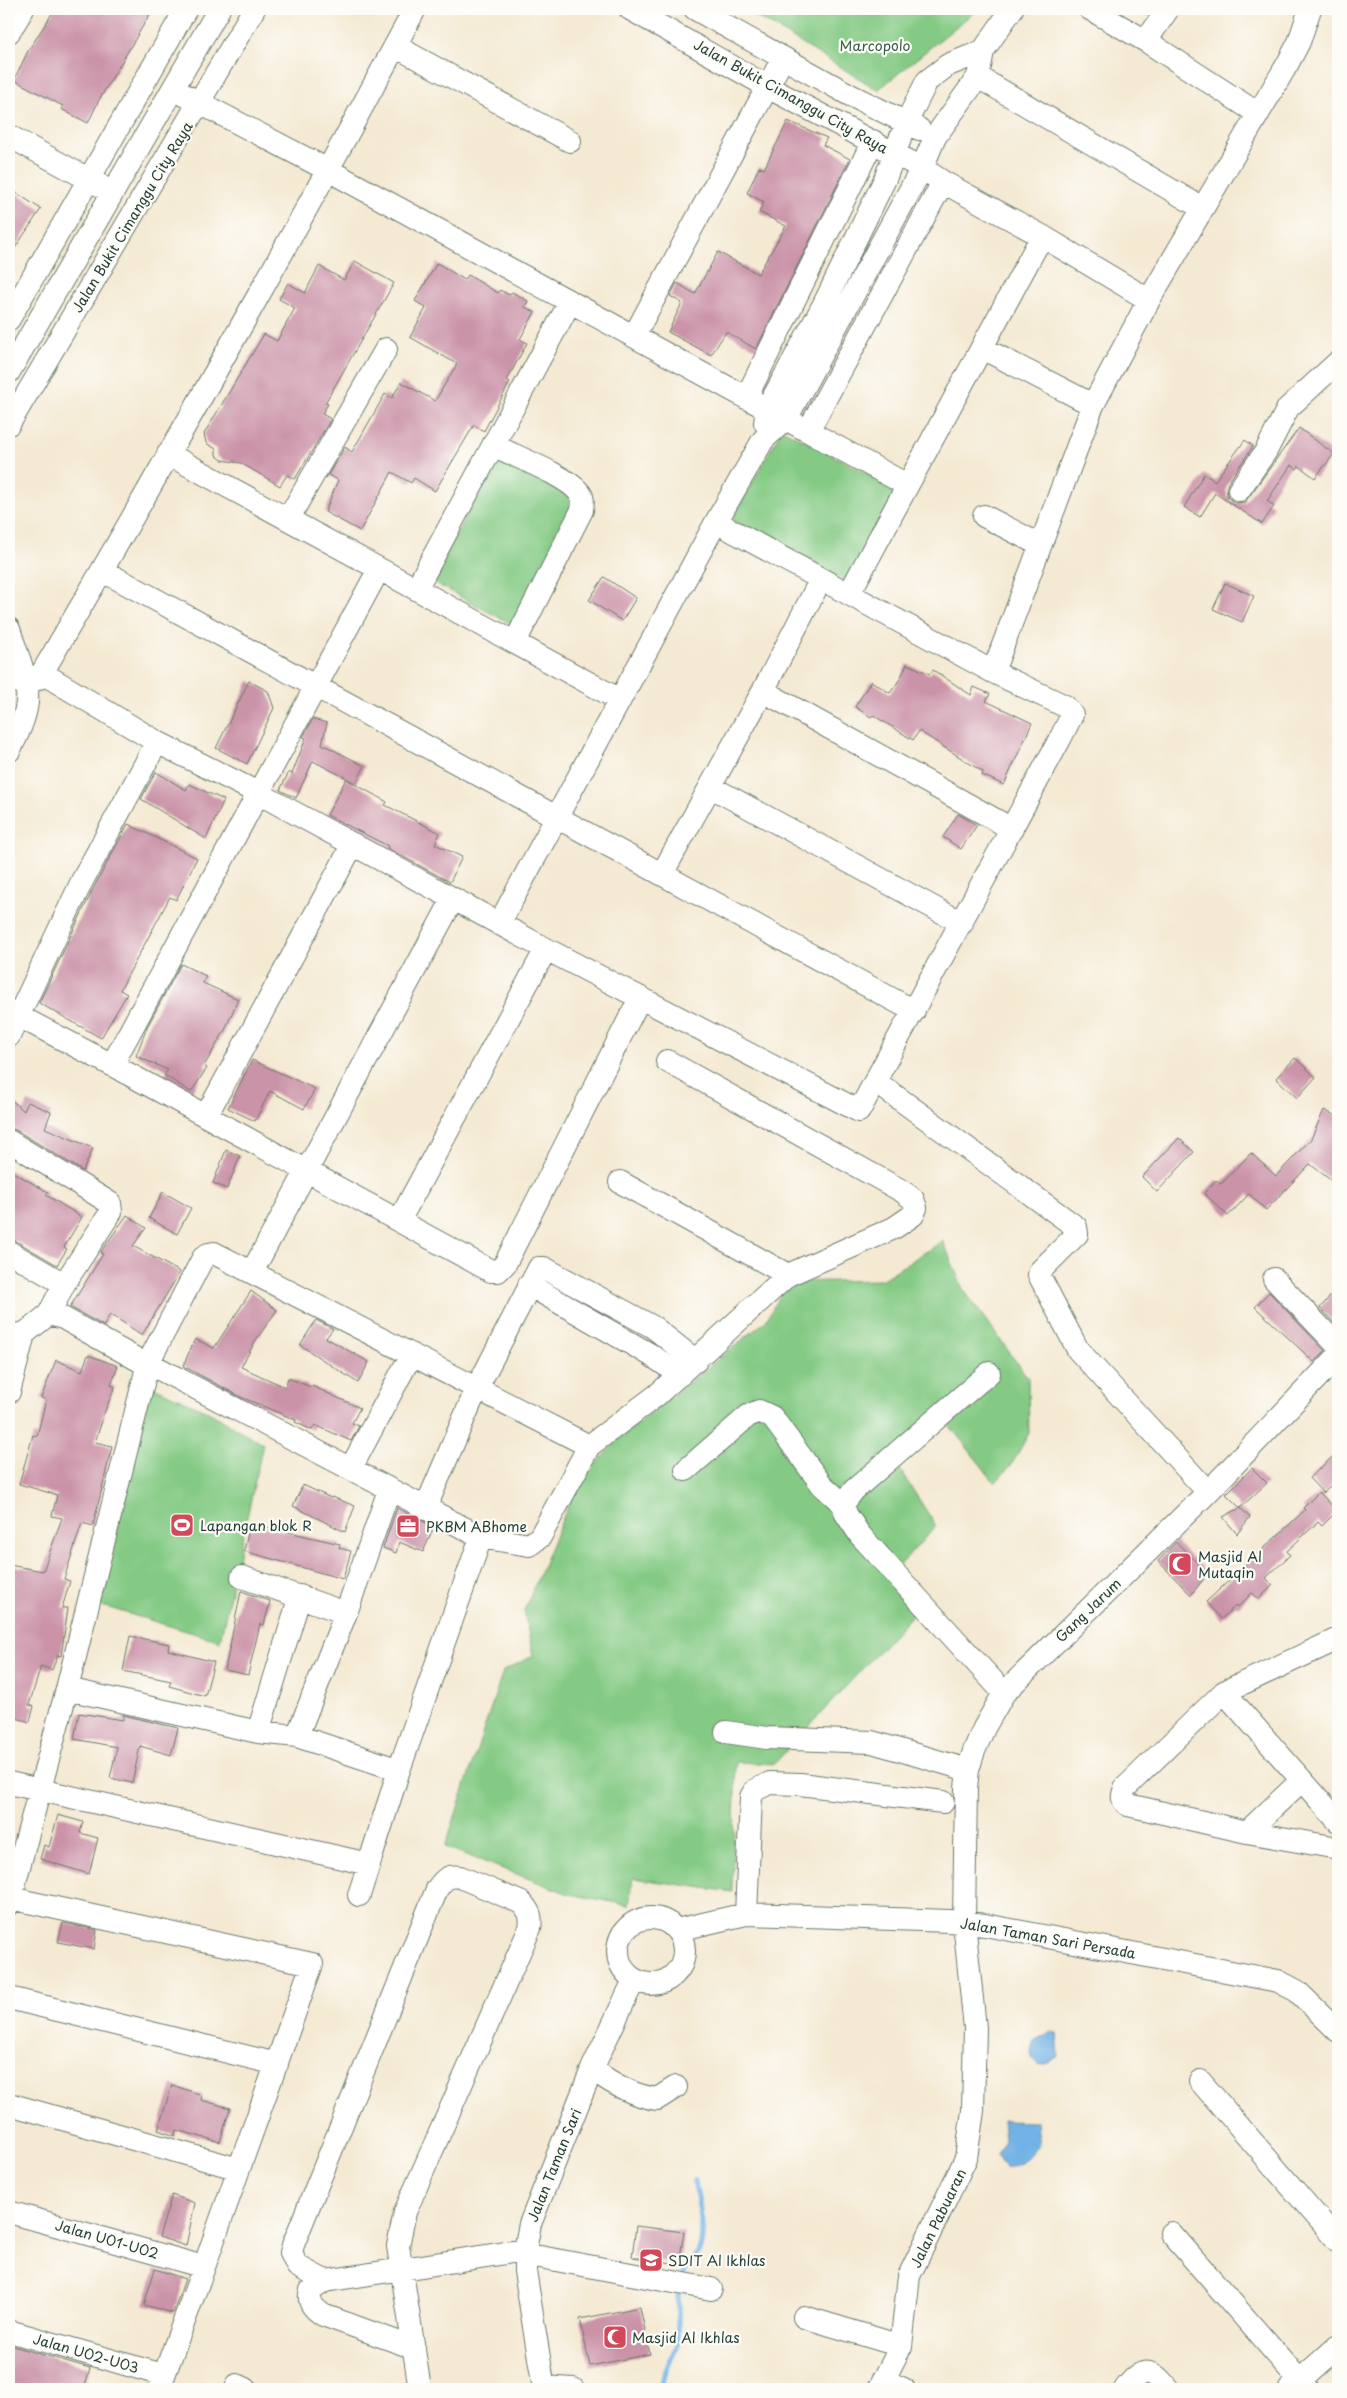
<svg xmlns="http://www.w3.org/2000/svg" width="1347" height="2398" font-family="'Playpen Sans',sans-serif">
	<rect width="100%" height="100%" fill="#fdfcf7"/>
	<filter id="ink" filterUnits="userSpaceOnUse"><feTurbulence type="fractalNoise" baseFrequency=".02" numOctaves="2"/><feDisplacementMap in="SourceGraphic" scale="10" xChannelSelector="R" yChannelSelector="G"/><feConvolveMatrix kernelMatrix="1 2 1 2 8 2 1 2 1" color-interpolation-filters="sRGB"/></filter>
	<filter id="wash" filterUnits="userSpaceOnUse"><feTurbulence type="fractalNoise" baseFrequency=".0096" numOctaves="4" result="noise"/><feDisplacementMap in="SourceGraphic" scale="20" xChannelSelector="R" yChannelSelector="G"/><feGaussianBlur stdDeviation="1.12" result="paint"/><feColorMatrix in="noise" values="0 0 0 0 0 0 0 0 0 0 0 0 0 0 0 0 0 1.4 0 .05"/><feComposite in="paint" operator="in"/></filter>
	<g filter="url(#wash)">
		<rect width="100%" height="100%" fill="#f4e9d2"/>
		<path fill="#84ca84" stroke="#52845c" d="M738,9H978L878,90L766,22Z
			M782,429L897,489L847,582L732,520Z
			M498,455L578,499L513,625L431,581Z
			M943,1241L963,1289L1028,1378L1029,1433L1012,1464L995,1483L942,1416L897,1465L936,1526L891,1575L916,1611L774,1764L736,1762L732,1892L633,1878L629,1905L569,1894L445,1847L503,1671L533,1656L524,1611L575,1489L616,1441L766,1321L787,1282L881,1280Z
			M151,1386L205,1410L263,1444L220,1641L99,1605Z"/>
		<path fill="#72b2e6" stroke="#48788d" d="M1050,2032L1057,2033L1059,2056L1048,2063L1039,2065C1029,2058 1030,2051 1034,2041Z
			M1003,2121L1037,2122L1039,2145L1021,2163L1005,2169L997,2156L1005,2140Z"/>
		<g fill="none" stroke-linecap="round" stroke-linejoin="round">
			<path stroke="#72b2e6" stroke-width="5.5" d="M682,2278C685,2266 696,2259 700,2248C706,2228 697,2201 695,2181
				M659,2388L678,2342V2296L680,2287"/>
		</g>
		<g id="blocks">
			<path fill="#ca93a8" d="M55,9H153L99,100L88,123L61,109L63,106L14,80L28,51Z
				M788,121L827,138L823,145L850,159L756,349L726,332L711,355L668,332L682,303L670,296L677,283L695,294L718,252L758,274L786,226L759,212L764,202L747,193L759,167L764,169Z
				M15,192L41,209L9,257V201Z
				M355,261L394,283L325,403L328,404L322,414L331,419L295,479L287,475L280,486L241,463L222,460L216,455V449L206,443L204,434L264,334L277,341L295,308L279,299L288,283L305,293L319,266L344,280Z
				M437,263L465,280L468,275L498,293L500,290L509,295L512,292L528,301L525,307L535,312L520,339L527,343L507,380L510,382L484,431L474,425L435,491L414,478L411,483L392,472L360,531L325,512L338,480L328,475L345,447L352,452L385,394L392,398L401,382L435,401L457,364L410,337L426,308L415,301Z
				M1299,428L1334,454L1315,478L1299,466L1297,469L1291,465L1267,501L1274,506L1262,524L1215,493L1200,517L1184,507L1204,474L1215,481L1245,440L1253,446L1228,483L1226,489L1227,496L1232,501L1238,503L1245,502Z
				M604,577L636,598L622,621L589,600Z
				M1225,583L1254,596L1242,622L1213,609Z
				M907,664L930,674L933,670L971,695L974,687L990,694L986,701L1032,723L1004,785L982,775L983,772L919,731L913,740L873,715L871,717L855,707L871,681L890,693L900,679Z
				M249,681L268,691L274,708L247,764L216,748Z
				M313,719L327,723L322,744L365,766L356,783L313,761L296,798L280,790L289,772L292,774L306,738L303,737Z
				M156,772L186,790L189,784L224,800L206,839L141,799Z
				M346,779L387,802L385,805L440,833L435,844L462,857L450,882L387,848L388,846L327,815Z
				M958,814L977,825L961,849L943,837Z
				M128,824L197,858L176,900L170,897L120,990L127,994L101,1038L39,1003L94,887Z
				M181,964L206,976L203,983L238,999L225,1030L204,1066L207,1068L191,1092L164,1075L168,1070L136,1056L147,1027Z
				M1295,1058L1316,1077L1297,1098L1276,1078Z
				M252,1060L315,1089L304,1109L270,1091L255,1121L228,1108Z
				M9,1098L24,1111L28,1102L51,1112L45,1128L93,1148L83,1171L16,1130L9,1128Z
				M1324,1110L1338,1117V1186L1310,1164L1266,1210L1249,1194L1228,1216L1204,1193L1216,1180L1221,1184L1251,1153L1276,1176L1311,1139Z
				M1179,1138L1194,1152L1157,1192L1142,1177Z
				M226,1150L240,1156L227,1189L213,1183Z
				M9,1170L48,1192L46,1195L82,1217L64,1247L67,1249L57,1265L16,1241L9,1239Z
				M163,1192L191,1208L177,1234L149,1218Z
				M127,1215L146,1228L133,1246L180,1272L142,1335L110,1314L104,1326L70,1307L103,1254L100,1253Z
				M1338,1287V1327L1320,1308Z
				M251,1291L277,1310L256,1340L241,1367L285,1387L288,1378L311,1387L312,1386L360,1408L352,1423L359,1426L351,1441L315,1425L312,1430L295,1422L296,1420L241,1397L183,1366L195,1339L214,1348Z
				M1269,1292L1325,1351L1314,1362L1255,1307Z
				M316,1320L333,1329L326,1338L369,1362L358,1383L300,1345Z
				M88,1355L118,1366L111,1385L115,1387L102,1418H103L95,1442L112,1446L93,1526L82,1523L64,1579L70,1581L62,1608H68L61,1656L58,1655L52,1670L41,1666L29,1705L34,1706L30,1722L9,1716V1565L43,1571L62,1518L52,1516L57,1495L19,1484L33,1435L37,1436L46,1400L41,1398L56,1360L82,1371Z
				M1338,1452V1480L1323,1493L1309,1478Z
				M1252,1468L1267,1483L1240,1508L1226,1494Z
				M303,1485L331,1498L332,1497L355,1506L345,1532L293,1506Z
				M1319,1492L1337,1511L1322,1526L1318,1522L1287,1551L1290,1555L1266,1578L1273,1585L1259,1599L1252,1593L1238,1607L1236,1605L1221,1619L1206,1602L1305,1510L1303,1508Z
				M397,1508L434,1527L423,1552L399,1542L396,1553L383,1548Z
				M1240,1508L1250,1517L1237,1534L1223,1517Z
				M250,1523L340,1544L339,1548L351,1551L343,1579L244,1551Z
				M1176,1542L1208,1573L1191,1595L1158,1561Z
				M241,1591L270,1601L264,1625L260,1624L248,1675L225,1670Z
				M130,1636L169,1644L168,1650L214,1662L205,1696L169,1686L171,1681L123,1671Z
				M79,1713L123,1720V1715L178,1728L171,1755L140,1746L132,1783L110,1778L117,1747L74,1739Z
				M58,1815L83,1822L80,1833L98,1838L89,1874L40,1859L44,1845L49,1847Z
				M63,1923L97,1930L94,1949L58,1942Z
				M172,2085L202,2095L201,2100L230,2108L220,2142L176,2130L175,2136L158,2130Z
				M172,2195L195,2203L186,2246L159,2237Z
				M636,2226L684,2232L679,2264L632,2257Z
				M155,2269L185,2279L173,2313L144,2305Z
				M640,2307L650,2354L590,2366L580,2319Z
				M9,2345L90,2368L84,2389H9Z"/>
		</g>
	</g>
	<g filter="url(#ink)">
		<use href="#blocks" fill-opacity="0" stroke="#6a796b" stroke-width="1"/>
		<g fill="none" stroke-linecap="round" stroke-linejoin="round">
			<g stroke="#6a796b" stroke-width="24">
				<path id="minor" d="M630,9L779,93L922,168L935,137L978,77L983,51L1012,9
					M695,9L850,95L919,129
					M1090,9L1146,41L1257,113
					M9,32L23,9
					M1146,41L1168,9
					M395,46L570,141
					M978,77L1202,208
					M173,89L328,170L907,485
					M9,136L101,186
					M9,319L186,9
					M634,336L783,58
					M982,348L1093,405
					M9,372L219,9
					M746,398L873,141
					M765,423L767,409L824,304L885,179L906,123L927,81L948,65L983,51
					M9,424L254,9
					M808,431L943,182
					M493,445C514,456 565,475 579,492C584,497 583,503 582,510L515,642
					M168,454L620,700
					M1239,490L1266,451L1288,408L1338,362
					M984,516L1040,545
					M288,519L386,349
					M103,571L914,1011
					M416,589L570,302
					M849,594L1042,236
					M9,629C27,685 39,696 9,751
					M993,672L1093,405L1149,300L1288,63L1299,42L1310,9
					M42,673C171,454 295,233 415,9
					M9,680L27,684L39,678L42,673L157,742L258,793L546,949L859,1111L1061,737L1072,715L1065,706L993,672L716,522
					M763,691L1012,829
					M711,787L962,923
					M662,874L763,691L821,579
					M499,924L716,522L763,440L786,419L922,168L943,182L1042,236L1149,300
					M9,1011L112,1065L491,1271H498L505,1264L640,998
					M9,1036L82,881L157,742
					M112,1065L379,569
					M876,1082L1076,1227L1077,1234L1040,1271L1039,1275L1078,1350L1208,1492
					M206,1116L353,844
					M9,1141L110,1203L111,1212L64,1284
					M620,1182L788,1275
					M399,1221L546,949
					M9,1252L64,1284L49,1314
					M252,1272L453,899
					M1274,1279L1338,1346
					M529,1285L651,1355L680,1375
					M9,1335L24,1334L49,1314L63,1318L140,1361L148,1363L481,1537L529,1545L540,1537L589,1446L657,1395L788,1275L894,1228L913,1215L916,1208L913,1199L902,1191L667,1061
					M989,1373L854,1490L843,1504L846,1514L860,1535L1004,1693
					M9,1392L24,1334
					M351,1468L411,1355
					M686,1470L748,1416L759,1411L772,1417L822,1485L843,1504
					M425,1509L477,1388L539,1268H544L653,1327L696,1361
					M242,1577L346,1613
					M1338,1639L1224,1692L1125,1788C1122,1796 1121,1800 1128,1805L1247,1832L1338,1848
					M76,1691L258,1732L297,1736L399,1770
					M1224,1692L1338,1821
					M258,1732L300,1596
					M726,1732L767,1738L872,1742L968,1770
					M297,1736L346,1613L389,1490
					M9,1783L369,1864L399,1770L481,1537
					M1247,1832L1302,1780
					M359,1895L369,1864
					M10,1898L312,1964L204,2267L159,2389
					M9,1904L67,1689L148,1363L203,1258L208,1254L214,1253L589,1446
					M746,1914L751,1797L755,1790L770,1783L800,1784L943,1802
					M618 1951a33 33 0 1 1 66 0a33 33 0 1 1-66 0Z
					M677,1930L746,1914L950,1921L985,1925L1278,1981L1297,1991L1338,2031
					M9,1998L277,2064
					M592,2069C611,2083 633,2096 657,2099L676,2087
					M1200,2081L1338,2241
					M9,2104L239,2169
					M9,2212L204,2267
					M1171,2233L1307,2389
					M540,2257L711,2289
					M325,2281L297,2266L291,2253L293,2245L437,1889C444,1879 448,1875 460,1877L522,1903C530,1912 532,1917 530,1928L405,2212L398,2246L420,2389
					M804,2317L901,2346
					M9,2331L163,2375
					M414,2348L323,2315C313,2308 307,2302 311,2290L325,2281L525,2250
					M883,2380L904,2389
					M237,2385L246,2389
					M544,2387L573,2389
					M544,2389L525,2271V2250L530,2224L592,2069L634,1980
					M879,2389L901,2346L909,2276L966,2158L973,2111L975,2028L964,1922L966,1788L968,1770L974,1751L984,1728L1004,1693L1208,1492L1338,1356
					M1125,2389C1142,2367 1151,2367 1168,2389
					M1290,2389L1338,2346"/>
			</g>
			<use href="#minor" stroke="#fff" stroke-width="22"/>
		</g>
	</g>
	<defs>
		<g id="stadium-square" transform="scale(1.25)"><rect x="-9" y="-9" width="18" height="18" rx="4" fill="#d1495b" stroke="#fdfcf7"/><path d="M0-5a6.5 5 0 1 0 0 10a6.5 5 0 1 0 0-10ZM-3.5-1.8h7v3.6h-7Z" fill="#fff"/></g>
		<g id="office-square" transform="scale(1.25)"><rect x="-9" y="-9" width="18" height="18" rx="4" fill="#d1495b" stroke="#fdfcf7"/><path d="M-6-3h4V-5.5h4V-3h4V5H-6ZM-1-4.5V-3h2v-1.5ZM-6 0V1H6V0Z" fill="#fff"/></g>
		<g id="mosque-square" transform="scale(1.25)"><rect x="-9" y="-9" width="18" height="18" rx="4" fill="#d1495b" stroke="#fdfcf7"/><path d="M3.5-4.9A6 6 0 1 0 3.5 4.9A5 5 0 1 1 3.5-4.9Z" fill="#fff"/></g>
		<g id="school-square" transform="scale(1.25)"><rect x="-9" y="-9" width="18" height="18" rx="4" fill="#d1495b" stroke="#fdfcf7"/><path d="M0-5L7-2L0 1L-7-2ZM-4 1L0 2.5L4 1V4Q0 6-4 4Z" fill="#fff"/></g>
	</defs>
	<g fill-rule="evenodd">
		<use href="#stadium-square" x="182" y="1525"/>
		<use href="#office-square" x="408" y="1526"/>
		<use href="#mosque-square" x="1180" y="1564"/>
		<use href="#school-square" x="651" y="2260"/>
		<use href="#mosque-square" x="615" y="2337"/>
	</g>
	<g text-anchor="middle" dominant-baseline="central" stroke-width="4.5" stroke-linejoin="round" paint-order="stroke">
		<g font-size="14" fill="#386048" stroke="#fdfcf7">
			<text x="875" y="45">Marcopolo</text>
		</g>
		<g font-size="14" fill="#1f3d34" stroke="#fdfcf7">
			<text transform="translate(791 96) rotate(29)">Jalan Bukit Cimanggu City Raya</text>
			<text transform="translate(132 217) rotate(-59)">Jalan Bukit Cimanggu City Raya</text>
			<text transform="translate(1088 1610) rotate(-44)">Gang Jarum</text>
			<text transform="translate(1048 1938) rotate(10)">Jalan Taman Sari Persada</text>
			<text transform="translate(554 2165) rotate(-68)">Jalan Taman Sari</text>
			<text transform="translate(938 2218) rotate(-64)">Jalan Pabuaran</text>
			<text transform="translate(107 2239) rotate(16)">Jalan U01-U02</text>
			<text transform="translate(86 2353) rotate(16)">Jalan U02-U03</text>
		</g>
		<g font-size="14" fill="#1f3d34" stroke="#fdfcf7" text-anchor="start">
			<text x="200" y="1525">Lapangan blok R</text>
			<text x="426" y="1526">PKBM ABhome</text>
			<text x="1198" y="1556">Masjid Al<tspan x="1198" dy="16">Mutaqin</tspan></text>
			<text x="668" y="2260">SDIT Al Ikhlas</text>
			<text x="632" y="2337">Masjid Al Ikhlas</text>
		</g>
	</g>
	<rect width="1347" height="2398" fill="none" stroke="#fdfcf7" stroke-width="30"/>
</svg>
